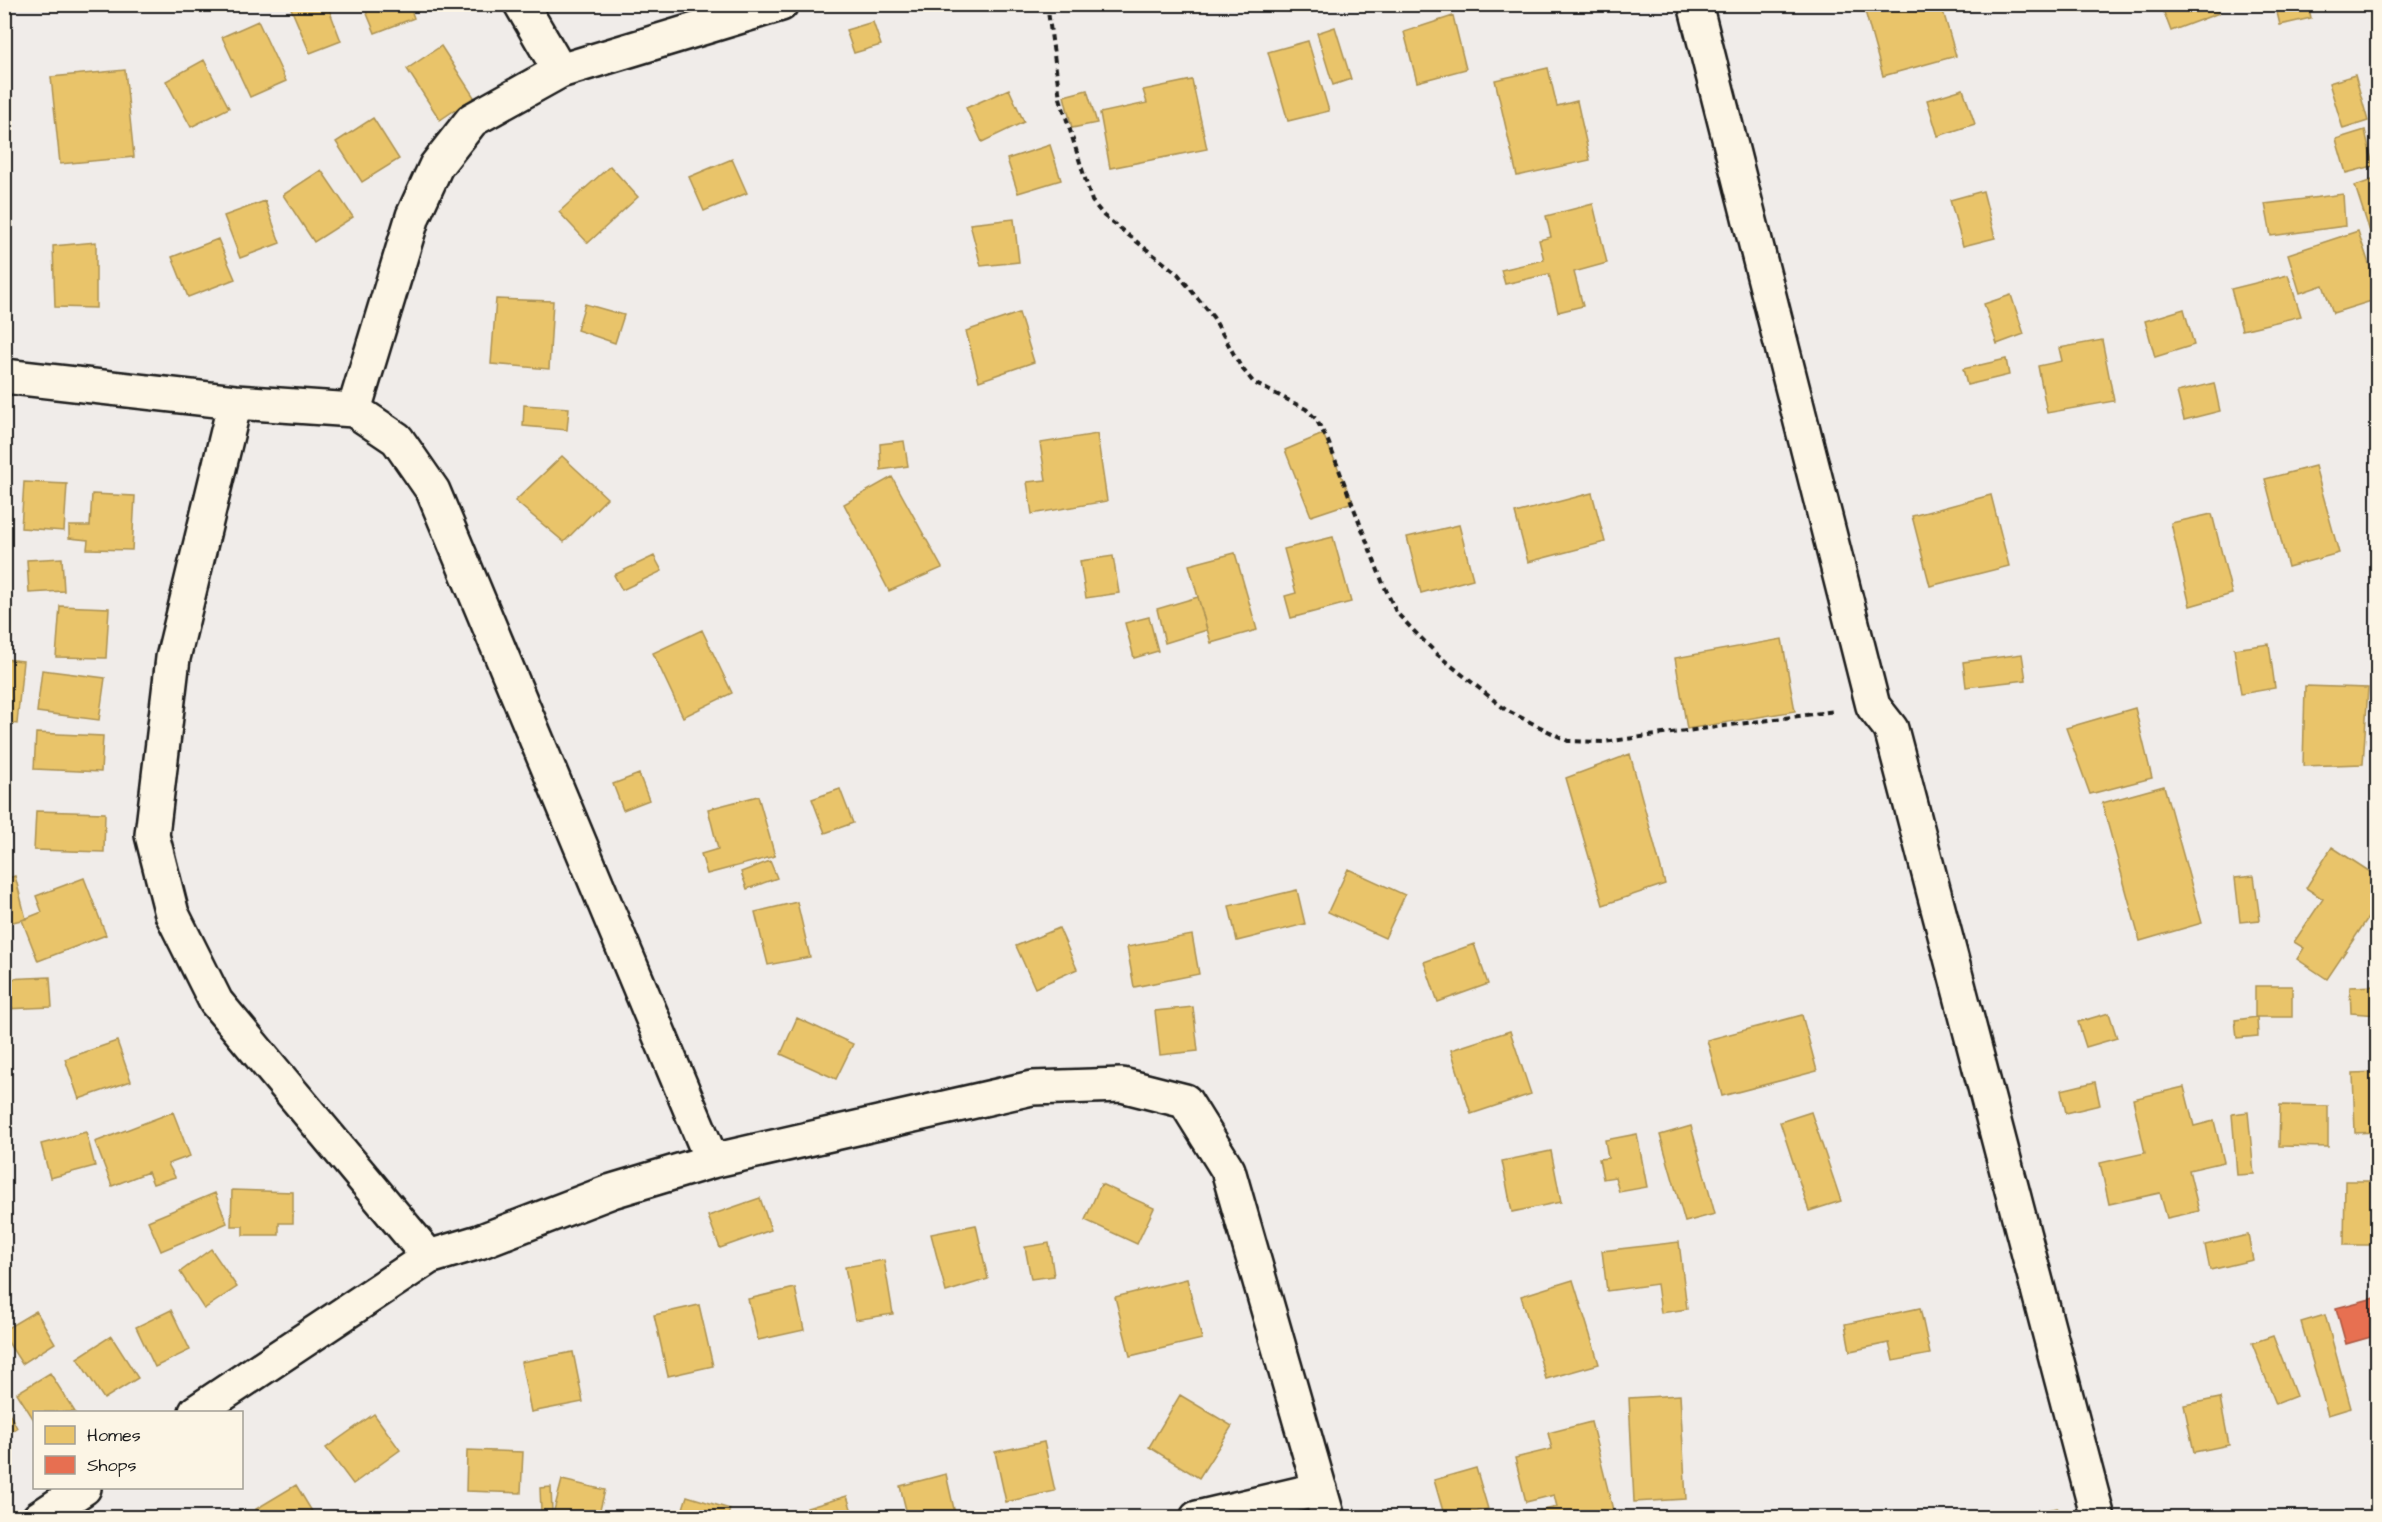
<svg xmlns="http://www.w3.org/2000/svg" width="2382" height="1522" font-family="'Architects Daughter',sans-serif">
	<rect width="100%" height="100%" fill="#f0ece9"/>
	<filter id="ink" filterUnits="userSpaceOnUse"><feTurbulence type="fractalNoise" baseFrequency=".0167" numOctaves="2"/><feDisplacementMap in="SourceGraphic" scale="12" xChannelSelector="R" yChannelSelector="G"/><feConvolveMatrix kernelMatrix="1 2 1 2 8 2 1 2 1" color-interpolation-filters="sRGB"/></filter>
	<g filter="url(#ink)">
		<path fill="#e9c46a" stroke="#ac9253" stroke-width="1.5" d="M294,4H327L341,41L310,53L290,6Z
			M363,4H409L414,18L375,33Z
			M1863,4H1941L1956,56L1883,76Z
			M2177,4H2215L2219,13L2171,31L2163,10Z
			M2275,4H2308L2311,18L2280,25Z
			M1453,16L1466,69L1417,82L1404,32Z
			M258,21L286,81L250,97L222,37Z
			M873,22L881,45L854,53L846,30Z
			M1335,27L1351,79L1333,85L1317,33Z
			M1308,41L1329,111L1288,121L1268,52Z
			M441,46L474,97L440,120L407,69Z
			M204,60L229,108L191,127L166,81Z
			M1548,68L1557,106L1577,101L1590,160L1517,176L1495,80Z
			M125,70L134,157L60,164L51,77Z
			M2355,75L2368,121L2343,129L2329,83Z
			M1192,80L1207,149L1110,168L1100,113L1147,103L1143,90Z
			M1009,89L1024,122L982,142L966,108Z
			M1963,89L1975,124L1938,136L1927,100Z
			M1087,90L1097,123L1072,128L1064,96Z
			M373,118L399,159L362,182L336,142Z
			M2365,130L2373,166L2346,173L2336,139Z
			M1050,145L1061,180L1018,193L1007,159Z
			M732,159L747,193L704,211L689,177Z
			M610,166L638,197L588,243L559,212Z
			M321,170L353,217L314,242L283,195Z
			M2378,178V243L2374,244L2355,186Z
			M1983,191L1995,238L1963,246L1950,200Z
			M2343,194L2345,226L2271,236L2265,204Z
			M265,201L280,243L240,258L224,216Z
			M1593,204L1607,263L1574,272L1583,306L1558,312L1549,274L1505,284L1501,270L1544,260L1539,240L1551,237L1546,216Z
			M1014,219L1019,262L981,266L970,224Z
			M2358,231L2378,291V299L2333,313L2323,285L2300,293L2288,254Z
			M218,239L235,279L188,297L172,257Z
			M96,242V308L55,307L53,246Z
			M2288,275L2301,316L2242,330L2231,289Z
			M2011,295L2024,334L1997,344L1984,304Z
			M496,299L553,301L549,369L491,364Z
			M585,304L624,315L615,343L577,330Z
			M2184,309L2194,345L2155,357L2145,321Z
			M1019,313L1034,362L979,381L966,331Z
			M2102,340L2114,401L2047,413L2038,366L2062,361L2059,348Z
			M2006,359L2009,375L1967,385L1963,369Z
			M2214,383L2220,411L2184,420L2177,392Z
			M524,405L569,408L567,430L523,426Z
			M1097,434L1107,501L1032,514L1027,482L1046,480L1040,443Z
			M1323,434L1353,502L1311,516L1285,450Z
			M904,441L908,466L881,470L880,444Z
			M562,456L607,498L564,542L515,501Z
			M2315,466L2339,553L2288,567L2265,479Z
			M892,477L942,568L889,591L844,504Z
			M24,482L67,484L64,531L21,528Z
			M1592,493L1605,542L1528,562L1515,513Z
			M92,494L135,496L132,550L87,549L88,540L69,538V526H90Z
			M1991,495L2009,566L1930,586L1912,516Z
			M2212,514L2232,594L2190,606L2171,523Z
			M1459,525L1473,579L1421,593L1407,537Z
			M1333,537L1351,602L1291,618L1285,596L1296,593L1284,549Z
			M1235,553L1257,630L1211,643L1189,565Z
			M654,556L662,571L622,590L614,575Z
			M1113,556L1119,593L1086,598L1080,561Z
			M62,558L64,591L29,593L27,560Z
			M1198,597L1207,630L1165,643L1157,609Z
			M60,606L109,608L106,658L56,657Z
			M1149,617L1158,651L1134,658L1125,623Z
			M702,630L732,693L683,717L653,653Z
			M1782,639L1795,711L1687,729L1675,658Z
			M2269,644L2275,688L2241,694L2234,649Z
			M2022,654L2026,680L1966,687L1963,662Z
			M4,659L23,661L17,724L4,722Z
			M42,670L105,678L99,720L37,712Z
			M2305,686L2368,688L2363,764L2303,766Z
			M2135,708L2152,778L2090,794L2066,728Z
			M36,733L103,736L101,772L34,769Z
			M1630,754L1665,884L1603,905L1566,778Z
			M639,774L649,800L623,810L613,784Z
			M2164,786L2202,923L2140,941L2102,803Z
			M840,789L853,823L825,833L812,799Z
			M758,796L775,856L707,874L701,854L718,849L708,809Z
			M36,811L105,813L104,852L34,850Z
			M2332,847L2378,877V903L2327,979L2297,959L2304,948L2294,942L2323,899L2306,888Z
			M770,861L777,878L747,889L741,872Z
			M1348,869L1405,895L1385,938L1328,912Z
			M15,876L26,919L4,924V879Z
			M2254,876L2260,920L2240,922L2235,878Z
			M84,878L106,935L38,961L22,920L42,912L36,896Z
			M1297,890L1305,924L1237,941L1229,906Z
			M797,902L810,957L768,965L755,912Z
			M1059,928L1077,969L1035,988L1016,946Z
			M1192,935L1199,974L1134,987L1127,947Z
			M1474,944L1488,984L1438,1002L1424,962Z
			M50,977L52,1007L4,1009V979Z
			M2255,986H2292V1017H2255Z
			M2378,986V1015L2351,1013L2350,987Z
			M1193,1007L1198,1051L1160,1055L1155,1011Z
			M2109,1013L2117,1038L2086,1047L2078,1022Z
			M1802,1015L1817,1071L1722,1096L1707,1040Z
			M2257,1017L2258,1036L2237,1038L2235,1020Z
			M797,1018L853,1044L836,1079L781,1054Z
			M1510,1031L1531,1094L1471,1114L1451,1050Z
			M117,1041L131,1081L79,1099L65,1059Z
			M2378,1072V1132L2355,1133L2353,1073Z
			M2095,1082L2100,1105L2066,1113L2061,1090Z
			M2184,1087L2194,1126L2214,1121L2224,1162L2189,1170L2199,1211L2167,1218L2160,1193L2109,1204L2100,1163L2145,1153L2133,1099Z
			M2280,1105L2328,1106V1147L2279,1146Z
			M173,1112L190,1156L168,1164L175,1177L153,1184L148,1172L112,1186L95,1142Z
			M1811,1112L1841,1201L1809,1211L1780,1122Z
			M2248,1112L2254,1174L2237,1175L2232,1114Z
			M1691,1126L1715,1214L1685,1222L1660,1135Z
			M86,1132L95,1166L50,1178L41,1144Z
			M1637,1134L1647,1187L1619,1192L1615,1177L1603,1179L1599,1159L1608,1158L1605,1140Z
			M1551,1151L1561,1202L1512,1212L1502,1161Z
			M2345,1181H2378V1245H2344Z
			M1101,1184L1154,1208L1137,1244L1085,1220Z
			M232,1190L293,1192V1223H279V1235H243V1226H231Z
			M215,1193L227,1223L161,1251L148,1221Z
			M760,1198L771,1230L720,1248L708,1216Z
			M976,1225L988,1279L946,1292L931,1234Z
			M2248,1235L2253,1260L2210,1270L2205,1245Z
			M1679,1242L1687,1309L1661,1313L1657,1284L1607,1291L1602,1251Z
			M1049,1243L1054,1276L1031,1279L1025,1247Z
			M211,1249L237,1287L204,1309L180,1272Z
			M884,1260L893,1314L855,1320L845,1267Z
			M1187,1279L1202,1339L1130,1356L1115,1297Z
			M1573,1280L1599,1364L1546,1379L1521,1296Z
			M795,1288L804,1330L758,1340L748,1299Z
			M699,1305L713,1366L668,1376L654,1315Z
			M1920,1308L1930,1354L1893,1361L1889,1343L1850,1351L1845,1324Z
			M171,1310L190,1350L155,1367L136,1327Z
			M36,1311L55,1343L22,1364L4,1336V1330Z
			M2325,1315L2351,1408L2328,1415L2301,1322Z
			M111,1336L138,1378L104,1399L77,1358Z
			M2273,1336L2296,1396L2276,1404L2252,1343Z
			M573,1352L583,1402L531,1412L521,1362Z
			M50,1373L75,1412H34V1420L17,1393Z
			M1180,1395L1232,1426L1199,1478L1149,1447Z
			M1680,1395L1686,1499L1634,1502L1629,1398Z
			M2220,1398L2229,1445L2194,1452L2184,1405Z
			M4,1403L17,1428L4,1435Z
			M374,1414L400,1450L353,1484L326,1448Z
			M1591,1422L1615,1518H1536L1535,1512L1557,1507L1554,1495L1526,1502L1515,1458L1552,1449L1548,1433Z
			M1044,1442L1055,1491L1006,1502L995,1452Z
			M467,1450L523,1452L521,1493L466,1491Z
			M1476,1468L1488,1509L1445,1518L1434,1480Z
			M946,1474L956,1518H908L900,1486Z
			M562,1480L605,1490L598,1518H552Z
			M296,1485L316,1518H261L256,1509Z
			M551,1487L552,1511H541L540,1488Z
			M687,1496L730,1509L727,1518H680Z
			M847,1496L854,1518H810L807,1508Z
			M2057,1508L2059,1518H2023L2022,1515Z"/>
		<path fill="#e76f51" stroke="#aa5641" stroke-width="1.5" d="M2378,1297V1335L2346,1344L2336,1308Z"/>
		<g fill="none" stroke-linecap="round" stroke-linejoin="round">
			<g stroke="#1c1c1c" stroke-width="38">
				<path id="street" d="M521,4L560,71
					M1695,4L1873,706L1891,729L2098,1518
					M4,376L235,402L354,410L397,439L433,491L712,1161
					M235,402L173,658L152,835L172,914L216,1002L429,1257
					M354,410L413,216L436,166L472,120L560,71L781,4
					M196,1412L429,1257L479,1242L612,1191L712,1161L1032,1088L1122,1085L1185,1101L1228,1170L1328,1518
					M39,1518L84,1488
					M1197,1518L1320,1489"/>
			</g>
			<path stroke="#1c1c1c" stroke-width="4" stroke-dasharray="6 4.5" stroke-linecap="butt" d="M1047,4L1060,98L1092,201L1104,216L1178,274L1213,317L1241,367L1254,383L1306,409L1316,419L1328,441L1382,581L1396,612L1413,630L1438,655L1506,710L1568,741L1604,742L1836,711"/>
			<use href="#street" stroke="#fcf5e5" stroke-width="33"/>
		</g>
	</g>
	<rect width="2382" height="1522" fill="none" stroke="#fcf5e5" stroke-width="24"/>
	<rect x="12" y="12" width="2358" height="1498" fill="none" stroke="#1c1c1c" stroke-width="2" filter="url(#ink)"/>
	<rect x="33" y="1411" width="210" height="78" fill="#fcf5e5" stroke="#a29e95" stroke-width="1.5"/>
	<rect x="45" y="1426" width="30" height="18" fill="#e9c46a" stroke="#a29e95" stroke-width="1.5"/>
	<text x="87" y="1441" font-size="18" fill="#1c1c1c">Homes</text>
	<rect x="45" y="1456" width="30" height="18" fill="#e76f51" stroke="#a29e95" stroke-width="1.5"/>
	<text x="87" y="1471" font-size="18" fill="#1c1c1c">Shops</text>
</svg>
